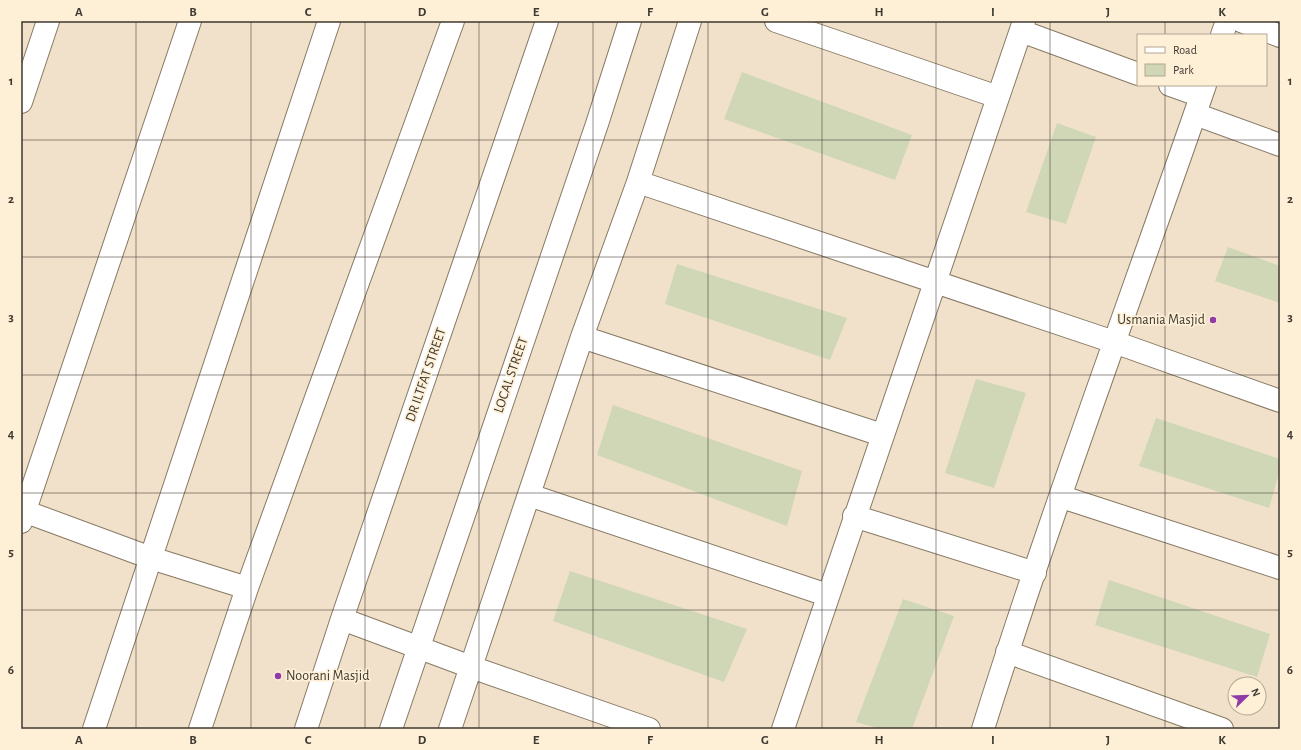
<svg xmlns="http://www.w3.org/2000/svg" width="1301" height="750" font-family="'Alegreya Sans',sans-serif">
	<rect width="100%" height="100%" fill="#f1e1ca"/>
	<path fill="#cfd7b7" d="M742,72L912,135L895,180L724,119Z
		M1057,123L1096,137L1066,224L1026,212Z
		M1228,247L1280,266V303L1215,281Z
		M677,264L847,318L830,360L665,304Z
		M976,379L1026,393L994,488L945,473Z
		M613,405L802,471L787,526L597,455Z
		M1156,418L1280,459V470L1269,508L1139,466Z
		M570,571L747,629L724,682L553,621Z
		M1109,580L1270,634L1257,677L1095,625Z
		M903,599L954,616L912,729H881L856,722Z"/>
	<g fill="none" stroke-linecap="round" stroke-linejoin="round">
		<g stroke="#877964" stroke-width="24">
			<path id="minor" d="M776,21L998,97
				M1241,21L1280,36
				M1021,31L1138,74
				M1222,35L1227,21
				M1170,85L1201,96
				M21,102L48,21
				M1195,114L1280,145
				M638,182L1114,342L1280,401
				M582,337L882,435
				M529,495L827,595
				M1062,497L1280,568
				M21,510L151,558L247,588L200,729
				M854,516L1035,573
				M21,522L190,21
				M247,588L453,21
				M342,619L471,667L649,729
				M1007,652L1222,729
				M94,729L329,21
				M306,729L342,619L547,21
				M391,729L597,124L630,21
				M450,729L582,337L638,182L690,21
				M783,729L1024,21
				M983,729C1051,512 1131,299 1205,85"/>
		</g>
		<use href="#minor" stroke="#fff" stroke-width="22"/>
	</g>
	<path fill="none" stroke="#3f3930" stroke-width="1" stroke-opacity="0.55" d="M136,21V729M251,21V729M365,21V729M479,21V729M593,21V729M708,21V729M822,21V729M936,21V729M1050,21V729M1165,21V35M1165,85V729M21,140H1280M21,257H1280M21,375H1280M21,493H1280M21,610H1280"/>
	<g fill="#913ba8" stroke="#feefd7" stroke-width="1.5">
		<circle cx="1213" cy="320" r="4"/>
		<circle cx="278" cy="676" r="4"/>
	</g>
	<g text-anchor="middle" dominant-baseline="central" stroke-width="3.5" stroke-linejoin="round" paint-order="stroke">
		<g font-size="14" fill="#3f3930" stroke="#feefd7" text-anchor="end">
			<text x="1205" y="320">Usmania Masjid</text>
			<text x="286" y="676" text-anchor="start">Noorani Masjid</text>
		</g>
		<g font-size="14" fill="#3f3930" stroke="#feefd7">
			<text transform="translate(426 375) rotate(-71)">DR ILTFAT STREET</text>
			<text transform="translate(511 375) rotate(-71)">LOCAL STREET</text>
		</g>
	</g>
	<rect width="1301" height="750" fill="none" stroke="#feefd7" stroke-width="44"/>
	<rect x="1137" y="34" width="130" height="52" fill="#feefd7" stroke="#b2a694"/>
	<rect x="1145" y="47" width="20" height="6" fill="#ffffff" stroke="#b2a694"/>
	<text x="1173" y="54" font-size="12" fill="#3f3930">Road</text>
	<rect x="1145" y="64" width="20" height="12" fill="#cfd7b7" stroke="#b2a694"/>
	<text x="1173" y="74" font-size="12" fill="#3f3930">Park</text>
	<g transform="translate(1247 696) rotate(67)"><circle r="19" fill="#feefd7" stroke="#b2a694"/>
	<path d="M0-3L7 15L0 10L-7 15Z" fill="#913ba8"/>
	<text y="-6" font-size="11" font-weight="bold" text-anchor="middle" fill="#3f3930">N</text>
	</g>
	<rect x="22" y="22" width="1257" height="706" fill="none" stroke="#3f3930" stroke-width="1.5"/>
	<g font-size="13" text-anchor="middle" font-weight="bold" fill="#3f3930">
		<text x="79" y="16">A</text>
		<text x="193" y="16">B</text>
		<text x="308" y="16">C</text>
		<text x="422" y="16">D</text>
		<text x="536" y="16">E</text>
		<text x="650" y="16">F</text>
		<text x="765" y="16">G</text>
		<text x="879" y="16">H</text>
		<text x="993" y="16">I</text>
		<text x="1108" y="16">J</text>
		<text x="1222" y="16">K</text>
		<text x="11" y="85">1</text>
		<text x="1290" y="85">1</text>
		<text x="11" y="203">2</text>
		<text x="1290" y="203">2</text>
		<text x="11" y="321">3</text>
		<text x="1290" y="321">3</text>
		<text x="11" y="438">4</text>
		<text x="1290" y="438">4</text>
		<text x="11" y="556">5</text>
		<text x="1290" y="556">5</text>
		<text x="11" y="674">6</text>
		<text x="1290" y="674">6</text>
		<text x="79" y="744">A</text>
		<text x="193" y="744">B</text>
		<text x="308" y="744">C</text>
		<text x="422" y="744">D</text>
		<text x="536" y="744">E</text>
		<text x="650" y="744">F</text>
		<text x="765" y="744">G</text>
		<text x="879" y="744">H</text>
		<text x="993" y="744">I</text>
		<text x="1108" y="744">J</text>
		<text x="1222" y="744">K</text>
	</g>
</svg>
